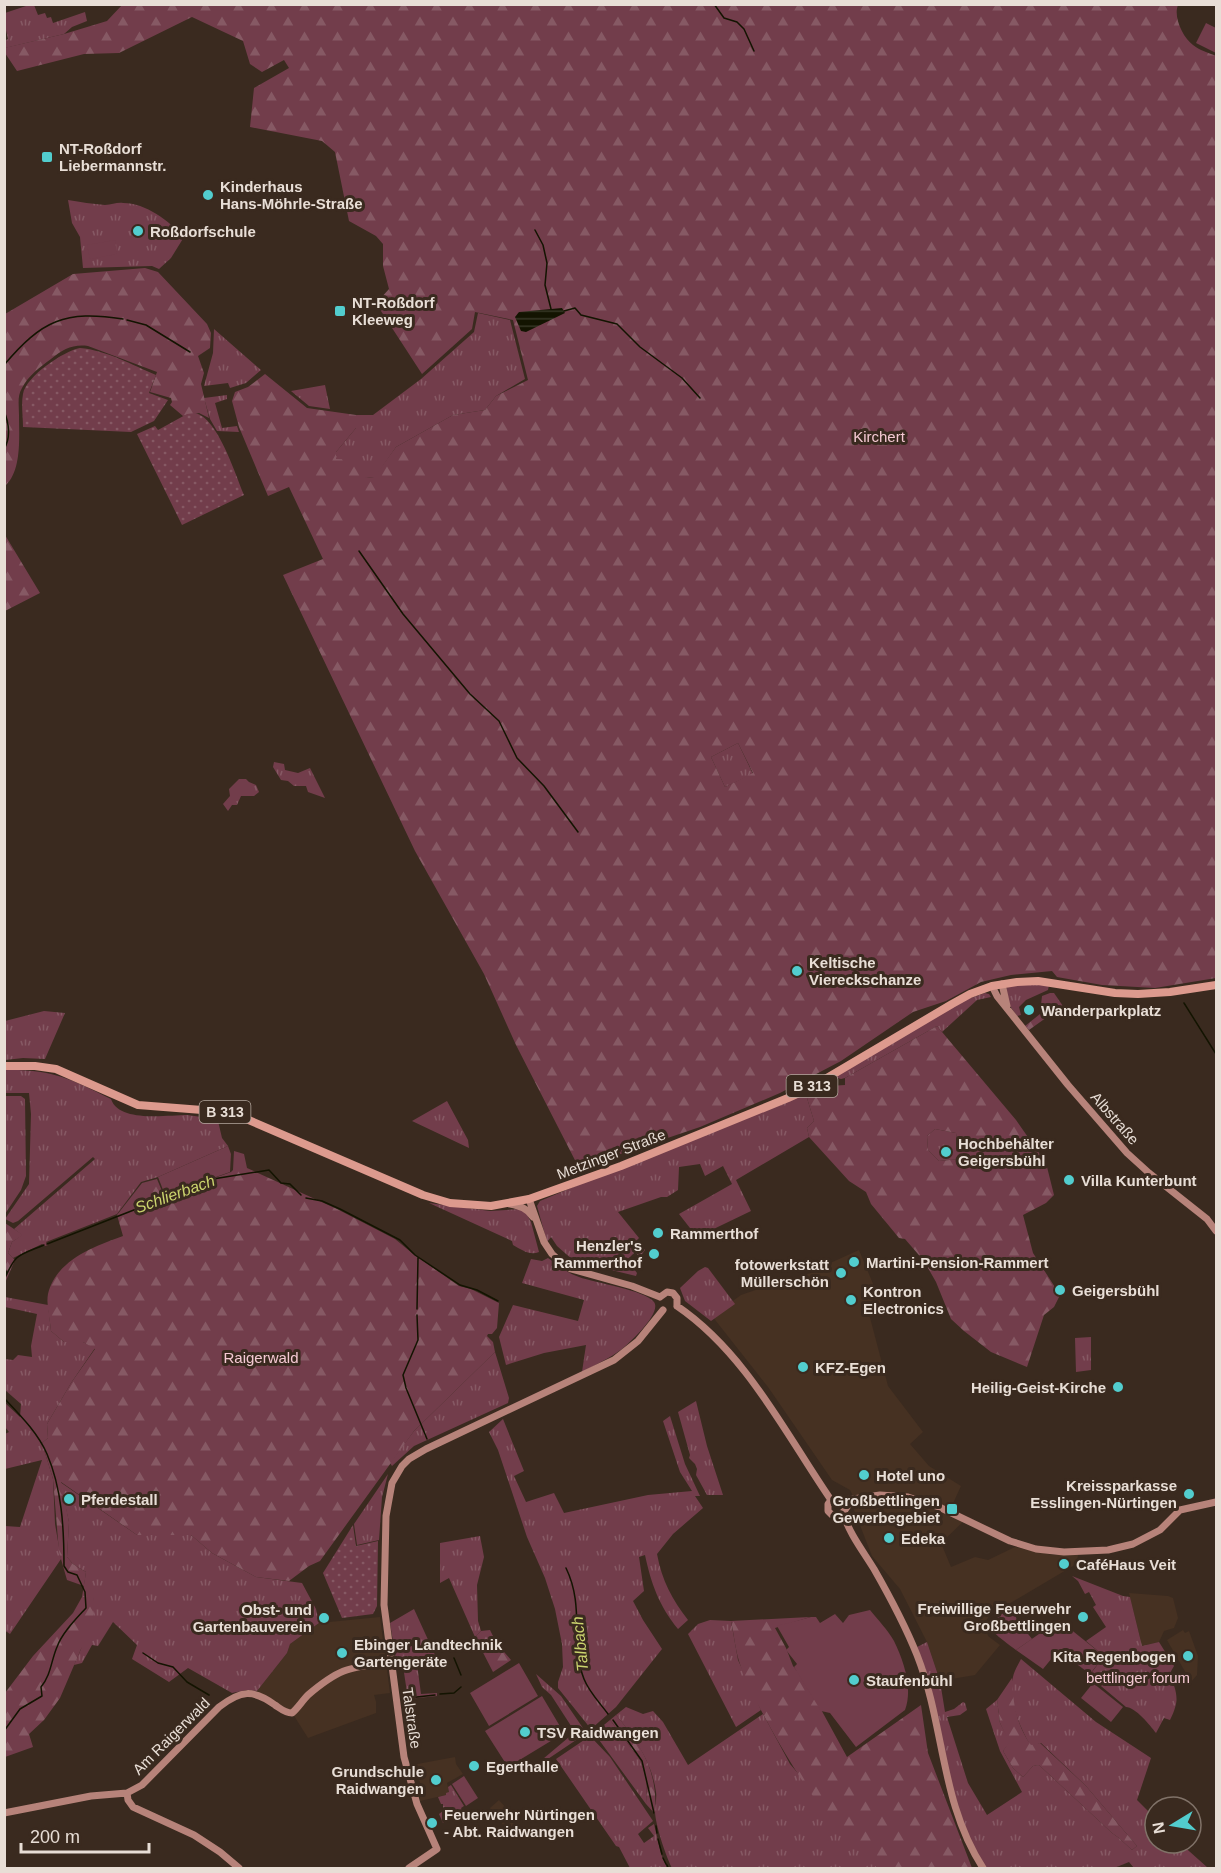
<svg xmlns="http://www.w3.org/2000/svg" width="1221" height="1873" font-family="Helvetica,sans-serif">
	<defs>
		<pattern id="grass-tufts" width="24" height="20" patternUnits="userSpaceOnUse" patternTransform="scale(1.5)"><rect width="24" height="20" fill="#723d4b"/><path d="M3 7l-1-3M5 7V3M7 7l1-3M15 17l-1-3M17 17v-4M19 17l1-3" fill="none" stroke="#865964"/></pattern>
		<pattern id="forest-firs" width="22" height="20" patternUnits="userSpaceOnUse" patternTransform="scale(1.5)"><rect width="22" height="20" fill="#723d4b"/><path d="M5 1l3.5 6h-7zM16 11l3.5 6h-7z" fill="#865964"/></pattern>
		<pattern id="garden-dots" width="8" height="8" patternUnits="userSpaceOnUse" patternTransform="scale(1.5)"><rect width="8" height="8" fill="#723d4b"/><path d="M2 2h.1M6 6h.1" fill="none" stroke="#865964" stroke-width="1.8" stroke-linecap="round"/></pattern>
		<pattern id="water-rules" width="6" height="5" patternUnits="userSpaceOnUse" patternTransform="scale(1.5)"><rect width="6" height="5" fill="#131401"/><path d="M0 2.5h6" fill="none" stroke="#353625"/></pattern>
	</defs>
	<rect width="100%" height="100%" fill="#3a2a1f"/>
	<path fill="#463122" d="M859,1250L881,1303L868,1310L888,1386L923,1432L910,1444L929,1466L961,1486L950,1510L966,1519L941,1543L951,1567L975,1557L988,1560L1015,1547L1053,1555H1078L1077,1562L1073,1566L990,1615L985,1622L986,1629L988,1636L1000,1645L975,1675L940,1681L927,1642L900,1589L872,1556L852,1505L856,1502L850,1490L832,1480L768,1387L712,1316L741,1295L790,1278L824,1270L828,1264Z
		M1129,1593L1168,1596L1173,1598L1178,1618L1174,1628L1164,1631L1159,1642L1142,1646Z
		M380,1617L390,1693L374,1695L376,1702V1713L308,1738L291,1711H288L257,1691L287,1653L290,1644L319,1623Z
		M1183,1630L1185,1633L1189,1631L1198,1656L1197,1675L1191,1682L1167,1640Z
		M455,1757L456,1764L463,1774L447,1783L449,1792L446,1795L420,1801V1782L413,1771L412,1765Z
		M499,1800L520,1824L507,1833L504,1830L506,1828L493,1814L491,1815L489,1813L491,1810L490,1808Z"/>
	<path fill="url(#grass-tufts)" d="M29,5H34L38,15L45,13L47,18L51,17L53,23L85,12L87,21L72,27L64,34L5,48L4,41L8,39L5,26V13Z
		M68,200C81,202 92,204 105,205C112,205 117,202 123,203C146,203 169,221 184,237L171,258L159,269L152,266L83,268L80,237L72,223Z
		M478,313L510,320L525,379L496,396L485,410L453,415L396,447L375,477L366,478L336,459V452L356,428V415H373L421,379L474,332Z
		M214,329L261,370L246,383L230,388L228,383L204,386L213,353Z
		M325,385L330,409L309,406L291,391Z
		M227,395V399L215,403L222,428L237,426L239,432L217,431L210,419L204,398Z
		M738,743L753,774L725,787L711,757Z
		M274,762L284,764L285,770L298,773L310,768L325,798L308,792L306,786H294L288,781L281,780L273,767Z
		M239,779H246L249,782L256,785L259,792L254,796H241L237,805H232L228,811L223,804L230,796L229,789Z
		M1011,985H1049L1048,990L1026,1000L1019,1007L1021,1015L1017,1016L1010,1006L1005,989Z
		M985,993L989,994L991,997L977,1000L942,1032L937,1026L845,1078L841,1079L834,1077L965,1000Z
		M44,1011L65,1013L45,1059L23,1058L5,1060V1021Z
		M4,1070C52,1069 69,1078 111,1099C119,1123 167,1115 187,1115C197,1116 206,1118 216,1119L218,1121L222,1138L228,1146L158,1177L141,1182L117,1214L46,1242L48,1245L45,1246L42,1244L13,1258L8,1253L12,1242L22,1235L14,1229L95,1159L93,1157L18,1221L13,1223L5,1219L29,1184L31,1114L29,1093H5Z
		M827,1081L829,1086L807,1098L814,1121L807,1128L809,1137L736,1180L751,1211L697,1237L679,1214L732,1184L723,1166L705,1176L700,1164L679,1167L678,1190L667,1197H661L618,1212L639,1238L637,1240L645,1250L640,1257L635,1252L627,1260L637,1273L636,1276L574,1261L557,1246L551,1237L547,1242L537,1206L540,1201Z
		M5,1096H21L25,1099L26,1176L21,1190L5,1214Z
		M447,1101L468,1140L469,1148L412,1121Z
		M935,1129L956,1133L960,1159L939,1161L928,1150L927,1136Z
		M429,1203L490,1211L520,1209L526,1213L531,1222L539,1252C530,1256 522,1250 513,1245L512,1241Z
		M548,1258C558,1265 567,1273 579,1277C595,1283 645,1290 654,1302C662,1313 630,1342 622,1349C610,1358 595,1365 582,1372L586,1345L544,1353L506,1365L499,1337L513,1305L578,1321L584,1300L522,1283L531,1259L542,1261Z
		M705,1267L708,1268L735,1304L711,1321L685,1301L680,1288L698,1271Z
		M5,1297L48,1305L51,1331L64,1342H83L95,1348L71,1383L47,1424L48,1438L42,1443L53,1479L55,1524L61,1559L10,1634L4,1630L5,1526L20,1527L42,1460L5,1469V1434L9,1432L5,1427L4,1402L20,1417L21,1404L5,1390V1359L13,1360L18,1355L32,1357L31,1346L37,1314L5,1307Z
		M1091,1337V1370L1076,1372L1075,1338Z
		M495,1352L509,1398L508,1403L414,1446L392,1466L390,1463L414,1431Z
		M696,1401L707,1446L723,1495H707L696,1475L697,1469L695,1464L689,1458L690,1455L678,1412Z
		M670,1416L685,1464L700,1496H695L703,1508L673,1534L657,1554C662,1581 672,1599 688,1620L678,1629C659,1606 651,1583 645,1555L639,1557L644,1591L633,1601L643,1620L662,1649L616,1707L591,1729L558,1688V1682L563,1667L562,1644L555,1609L545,1578L527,1537L498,1450L489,1432L503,1419L524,1471L514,1476L526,1502L554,1493L564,1513L648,1495L692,1491L680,1472L663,1421Z
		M388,1474L382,1497L379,1540L357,1545L354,1524Z
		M60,1482L137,1535H191L212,1553L256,1577L302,1583L316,1609L319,1623L290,1644L287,1653L257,1691L247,1690L232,1693L188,1668L169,1682L132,1659L137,1645L113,1622L98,1646L92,1645L82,1663L74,1665L81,1649L94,1597H82L86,1572L73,1564L67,1557L69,1522Z
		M480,1536L484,1557L477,1585L478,1621L481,1631L475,1637L449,1578L440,1583V1543Z
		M1072,1576L1123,1596L1130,1597L1142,1646L1159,1642L1174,1666L1170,1673C1176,1693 1181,1698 1170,1720L1164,1718L1156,1733C1150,1725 1135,1707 1126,1707L1089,1676L1104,1656L1086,1641L1106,1627L1093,1607L1096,1605L1089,1592L1085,1594L1078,1581Z
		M1012,1608L1017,1620L1032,1639L1016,1650C992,1631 978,1627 1012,1608Z
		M414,1609L435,1655L396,1660L390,1623Z
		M710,1620L731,1621L738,1660L761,1710L736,1727L688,1634L698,1624Z
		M927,1642L940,1681L945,1712L954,1709L963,1702L965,1703L967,1710L960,1715L947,1717L968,1783L987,1815L1022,1792L1000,1751L986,1709L997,1700L1000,1723L1010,1742L1003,1751L1013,1768L1023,1777L1033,1766L1039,1765L1112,1833L1119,1838L1132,1850L1137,1846L1086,1786L1041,1743L1031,1746C1020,1729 1007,1697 1013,1677C1014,1671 1018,1665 1021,1659L1096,1722L1151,1758L1137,1800L1155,1818V1843H1180L1208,1868H1134L1129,1862L1114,1868H985C942,1802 945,1719 917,1647Z
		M417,1664L421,1694L437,1693V1696L408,1699L403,1666Z
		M536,1674L561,1696L585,1731V1734L539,1765L537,1764L575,1732L551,1695L542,1687Z
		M626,1707L643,1714L653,1711L663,1722L688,1765L763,1714L790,1764L878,1868H672C666,1857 655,1824 655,1811C655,1805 657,1798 656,1792C652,1762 635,1738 616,1715Z
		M610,1720L640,1760L647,1780L646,1804L594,1733Z
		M590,1736L610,1757L653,1821L638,1834L644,1843L654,1836L648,1828L654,1824L661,1854L667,1868H630L619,1847L616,1846L556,1759Z
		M451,1785L464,1806L461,1808L462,1810L443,1823L439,1814L443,1811V1804H441L438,1797L446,1795V1793L449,1792L448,1787Z"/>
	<path fill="url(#forest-firs)" fill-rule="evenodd" d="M123,4L1178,5C1173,17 1183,38 1193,45C1199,50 1209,53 1216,56V978L1155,988L1102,985L1057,977L1052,971L1011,975L981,982L946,1001L913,1012L841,1061L780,1093L700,1127L579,1168L516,1045L484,974L415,851L283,575L323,559L289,487L268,496L239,427L232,401L235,392L248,387L265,374L307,408L356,415V428L336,452V459L362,460L366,478L374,477L396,447L453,415L485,410L496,396L528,380L513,320L475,312L472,329L422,374L381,311L380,299L389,289L383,266V244L376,236L349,221L335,152L322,141L250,127L254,88L289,68L284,60L262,72L250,64L243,41L192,17L119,53L84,54L17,71L5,53L4,48L64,34L107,21ZM738,743L753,773L725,787L711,757Z
		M145,268L158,272L207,324L211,333L210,348L198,356L204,373L201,384L209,418L199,413L183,416L170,405L172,402L171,398L150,392L157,372L88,346C73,344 63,349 51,359C40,367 28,376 22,388C17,396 19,406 19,415C19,437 22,471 5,486V314L73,274Z
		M5,535L40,593L5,611H4Z
		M1050,993H1054L1065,1009L1053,1017L1050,1015L1029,1030L1025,1026L1040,1014L1042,996Z
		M937,1026L1016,1120L1046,1163L1054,1195L1046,1203L1023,1215L1033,1253L1060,1295L1054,1307L1044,1315L1027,1367L991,1352L964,1331L951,1319L936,1282L924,1261L905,1239L899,1238L871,1204L866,1192L849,1181L809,1137L807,1128L814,1121L807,1098L829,1086L845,1085V1078ZM935,1129L956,1133L960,1159L939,1161L928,1150L927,1136Z
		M234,1151L244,1154L247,1168L337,1209L395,1239L412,1253L459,1286L471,1289L499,1303L497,1328L492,1334H488L487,1336L493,1342L495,1352L414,1431L320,1561L309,1566L289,1581L256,1577L212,1553L191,1535H137L61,1482L69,1522L67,1557L73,1564L86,1572L84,1586L67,1580L59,1552L53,1479L42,1443L48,1438L47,1424L71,1383L95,1349L83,1342H64L51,1331C50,1319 46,1305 48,1294C56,1260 95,1246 123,1236L117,1215L142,1183L157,1179L164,1196L231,1172L233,1170Z
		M5,1223L23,1235L12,1242L8,1253L15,1260L5,1283Z
		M82,1597H94L93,1629L81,1649L60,1698L44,1720L29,1734L33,1747L5,1757V1693L33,1656L73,1613Z
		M810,1617L775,1628L786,1648L793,1666L806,1682L847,1757L921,1705L928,1753L972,1868H878C832,1830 799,1779 770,1727C759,1706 746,1684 739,1661C735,1648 734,1634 731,1621Z
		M490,1630L497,1644L511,1660L493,1672L475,1637L481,1631Z
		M1012,1678C1013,1703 1016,1724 1031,1745L1040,1743L1086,1786L1137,1846L1132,1850L1119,1838L1112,1833L1039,1765L1033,1766L1023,1777L1013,1768L1003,1751L1009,1742L1000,1723L997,1700Z
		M616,1715C643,1747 658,1772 655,1814L646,1804L647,1780L640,1760L610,1720Z"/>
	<path fill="url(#garden-dots)" d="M80,348C106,350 132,365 156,375L149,393L168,400L154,421L131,432L23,427C23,416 21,404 23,394C26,376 64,351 80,348Z
		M195,413C218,418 235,474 244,495L182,525L137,434L155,426L158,430L187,414Z
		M353,1525L356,1546L378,1541L377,1606L373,1614L342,1618L323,1573Z"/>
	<path fill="#723d4b" d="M1206,23L1216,28V53L1196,43Z
		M115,240L117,254L90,259L87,245Z
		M228,1146L231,1154L230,1172L165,1195L158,1177Z
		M870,1610C878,1620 888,1630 894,1641C904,1661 913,1689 905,1710L856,1747L830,1713L821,1711L794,1667L797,1664L786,1650L789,1647L777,1626L811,1617H816L820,1623L835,1614L843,1623L849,1615Z
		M1059,1620L1104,1656L1090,1674L1062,1653L1057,1652L1043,1669L1016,1650Z
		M519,1663L538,1696L489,1726L470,1693Z
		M1093,1683L1123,1707L1111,1722L1081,1698Z
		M542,1696L564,1733L508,1767L485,1731Z
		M464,1776L478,1798L466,1806L452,1784Z"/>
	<path fill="url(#water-rules)" d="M562,308L565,313L526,332L521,331L515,317L519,312Z"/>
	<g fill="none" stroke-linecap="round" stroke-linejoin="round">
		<path stroke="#131401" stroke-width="1.5" d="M714,4L724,18L737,22L744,29L754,51
			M535,230L543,245L547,263L545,285L551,309
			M564,311L575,308L581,315L617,324L640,347L682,378L700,398
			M127,320L146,325L190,352
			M4,365C42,320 65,310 123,319
			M4,411C9,423 11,438 4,449
			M359,551L403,614L470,694L499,721L517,758L544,786L578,832
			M1184,1003L1216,1054
			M306,1198L322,1201L340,1209L400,1240L415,1255L460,1285L477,1290L498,1301
			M47,1244L213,1179L269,1170L281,1183L290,1184L301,1195
			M4,1266L7,1274
			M4,1280C16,1253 17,1256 44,1245
			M417,1309L418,1258
			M417,1315L418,1340L403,1375L406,1388L427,1439
			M4,1398C20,1415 38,1433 47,1454C62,1489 64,1528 64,1566L68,1572L77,1575L85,1592L86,1608C76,1619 62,1633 57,1647C51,1661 51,1675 41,1687L42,1696L20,1709L4,1731
			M566,1568C585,1607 570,1643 584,1679C589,1692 600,1703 608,1714
			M143,1653L158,1663L173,1667L187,1682L209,1695
			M454,1658L461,1675
			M440,1694L454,1693L461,1687
			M408,1698L435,1695
			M613,1720L642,1761L654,1813
			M656,1826L657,1833
			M658,1839L662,1854
			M663,1858L666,1864
			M667,1865L668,1868"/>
		<path stroke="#b7837a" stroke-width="7" d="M1002,984L1007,1006
			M992,986L997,996L1068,1085L1127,1153L1149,1173L1207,1219L1216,1231
			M529,1199L544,1242L552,1254L562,1263L571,1269L632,1286L660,1297
			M510,1204C520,1206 527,1208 533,1217
			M660,1297L667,1292L673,1293L677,1298V1306
			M677,1306C746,1353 785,1433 831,1500
			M831,1500L853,1499L880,1495L908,1497L939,1507L1010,1541L1036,1549L1064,1552L1108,1550L1133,1544L1160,1530L1180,1510L1216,1502
			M831,1500L828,1504V1511L832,1515L837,1516C845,1514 847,1505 853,1499
			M843,1513C849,1533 863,1551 874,1569C890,1597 905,1625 917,1655C945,1726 940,1802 983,1868
			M127,1793L128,1800L133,1807L194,1835L220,1852L239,1868
			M4,1813L91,1796L127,1793L142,1785L219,1707C241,1690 253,1689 275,1705C281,1709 285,1713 292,1713C298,1708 302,1701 308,1695C341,1667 349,1668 390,1662
			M409,1868L437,1849L417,1804L404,1757L384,1605L386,1516L392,1483L402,1466L409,1459L426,1449L614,1360L638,1341L663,1310"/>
		<path stroke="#dd9a8e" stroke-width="8" d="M4,1066H35L56,1069L138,1105L215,1111L237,1115L423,1195L450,1203L491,1206L529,1199L621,1166L788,1098L810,1088L952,1004L970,994L992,986L1017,982L1038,981L1115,993L1138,994L1170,992L1216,985"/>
	</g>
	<g fill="#52cdce" stroke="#3a2a1f" stroke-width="2">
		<rect x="41" y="151" width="12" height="12" rx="3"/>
		<circle cx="208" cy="195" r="6"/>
		<circle cx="138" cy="231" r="6"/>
		<rect x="334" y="305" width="12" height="12" rx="3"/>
		<circle cx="797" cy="971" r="6"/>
		<circle cx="1029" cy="1010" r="6"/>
		<circle cx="946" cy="1152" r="6"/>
		<circle cx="1069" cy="1180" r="6"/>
		<circle cx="658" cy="1233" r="6"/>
		<circle cx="654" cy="1254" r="6"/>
		<circle cx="854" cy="1262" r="6"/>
		<circle cx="841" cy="1273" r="6"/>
		<circle cx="1060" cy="1290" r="6"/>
		<circle cx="851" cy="1300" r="6"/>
		<circle cx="803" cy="1367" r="6"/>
		<circle cx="1118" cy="1387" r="6"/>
		<circle cx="864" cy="1475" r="6"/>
		<circle cx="1189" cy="1494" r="6"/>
		<circle cx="69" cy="1499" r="6"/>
		<rect x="946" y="1503" width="12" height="12" rx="3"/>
		<circle cx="889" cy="1538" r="6"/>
		<circle cx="1064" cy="1564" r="6"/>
		<circle cx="1083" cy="1617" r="6"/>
		<circle cx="324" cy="1618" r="6"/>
		<circle cx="342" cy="1653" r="6"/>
		<circle cx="1188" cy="1656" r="6"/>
		<circle cx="854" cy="1680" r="6"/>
		<circle cx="525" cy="1732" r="6"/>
		<circle cx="474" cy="1766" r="6"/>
		<circle cx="436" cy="1780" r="6"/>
		<circle cx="432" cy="1823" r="6"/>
	</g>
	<g text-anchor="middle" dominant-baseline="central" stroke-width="6" stroke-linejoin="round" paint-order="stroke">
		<g fill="#3a2a1f" stroke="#b4a89f" stroke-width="1.5">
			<rect x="786.5" y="1075" width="51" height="22" rx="4.5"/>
			<rect x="199.5" y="1101" width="51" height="22" rx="4.5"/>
		</g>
		<g font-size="14" font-weight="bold" fill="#e8ded6">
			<text x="812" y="1086">B 313</text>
			<text x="225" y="1112">B 313</text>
		</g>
		<g font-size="15" font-weight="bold" fill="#e8ded6" stroke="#3a2a1f" text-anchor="start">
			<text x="59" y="148">NT-Roßdorf<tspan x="59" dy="17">Liebermannstr.</tspan></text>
			<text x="220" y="186">Kinderhaus<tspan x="220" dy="17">Hans-Möhrle-Straße</tspan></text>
			<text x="150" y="231">Roßdorfschule</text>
			<text x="352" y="302">NT-Roßdorf<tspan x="352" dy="17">Kleeweg</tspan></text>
			<text x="809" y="962">Keltische<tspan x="809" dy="17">Viereckschanze</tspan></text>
			<text x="1041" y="1010">Wanderparkplatz</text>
			<text x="958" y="1143">Hochbehälter<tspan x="958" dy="17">Geigersbühl</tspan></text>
			<text x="1081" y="1180">Villa Kunterbunt</text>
			<text x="670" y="1233">Rammerthof</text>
			<text x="642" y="1245" text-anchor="end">Henzler's<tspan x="642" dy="17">Rammerthof</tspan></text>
			<text x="866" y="1262">Martini-Pension-Rammert</text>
			<text x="829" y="1264" text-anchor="end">fotowerkstatt<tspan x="829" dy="17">Müllerschön</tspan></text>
			<text x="1072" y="1290">Geigersbühl</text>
			<text x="863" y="1291">Kontron<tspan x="863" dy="17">Electronics</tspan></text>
			<text x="815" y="1367">KFZ-Egen</text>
			<text x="1106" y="1387" text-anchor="end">Heilig-Geist-Kirche</text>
			<text x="876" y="1475">Hotel uno</text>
			<text x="1177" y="1485" text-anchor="end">Kreissparkasse<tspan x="1177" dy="17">Esslingen-Nürtingen</tspan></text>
			<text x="81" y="1499">Pferdestall</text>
			<text x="940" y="1500" text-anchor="end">Großbettlingen<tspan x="940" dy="17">Gewerbegebiet</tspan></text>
			<text x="901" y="1538">Edeka</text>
			<text x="1076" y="1564">CaféHaus Veit</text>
			<text x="1071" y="1608" text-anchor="end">Freiwillige Feuerwehr<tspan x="1071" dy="17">Großbettlingen</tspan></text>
			<text x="312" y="1609" text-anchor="end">Obst- und<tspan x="312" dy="17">Gartenbauverein</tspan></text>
			<text x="354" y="1644">Ebinger Landtechnik<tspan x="354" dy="17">Gartengeräte</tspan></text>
			<text x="1176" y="1656" text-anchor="end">Kita Regenbogen</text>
			<text x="866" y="1680">Staufenbühl</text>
			<text x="537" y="1732">TSV Raidwangen</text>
			<text x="486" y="1766">Egerthalle</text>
			<text x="424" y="1771" text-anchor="end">Grundschule<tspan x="424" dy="17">Raidwangen</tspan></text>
			<text x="444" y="1814">Feuerwehr Nürtingen<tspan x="444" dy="17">- Abt. Raidwangen</tspan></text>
		</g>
		<g font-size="15" fill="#f5c9d3" stroke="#3a2a1f">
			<text x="879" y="436">Kirchert</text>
			<text x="261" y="1357">Raigerwald</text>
			<text x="1138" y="1677">bettlinger forum</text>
		</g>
		<g font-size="15" fill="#e8ded6" stroke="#3a2a1f">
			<text transform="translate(1115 1118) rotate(49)">Albstraße</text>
			<text transform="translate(611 1154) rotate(-21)">Metzinger Straße</text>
			<text transform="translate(412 1718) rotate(82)">Talstraße</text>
			<text transform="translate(171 1736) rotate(-45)">Am Raigerwald</text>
		</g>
		<g font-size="16" font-style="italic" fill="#cbd46e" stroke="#3a2a1f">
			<text transform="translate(175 1194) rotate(-20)">Schlierbach</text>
			<text transform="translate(580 1644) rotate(-96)">Talbach</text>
		</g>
	</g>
	<rect width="1221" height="1873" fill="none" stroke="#e8ded6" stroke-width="12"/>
	<g transform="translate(1173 1825) rotate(259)"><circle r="28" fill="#3a2a1f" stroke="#807268" stroke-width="1.5"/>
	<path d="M0-4.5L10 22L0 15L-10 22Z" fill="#52cdce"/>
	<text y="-9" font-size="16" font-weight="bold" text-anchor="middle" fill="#e8ded6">N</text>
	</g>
	<path d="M21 1843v9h128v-9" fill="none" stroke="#e8ded6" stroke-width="3"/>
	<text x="30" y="1843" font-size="18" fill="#e8ded6" stroke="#3a2a1f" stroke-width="4.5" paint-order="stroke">200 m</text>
</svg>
